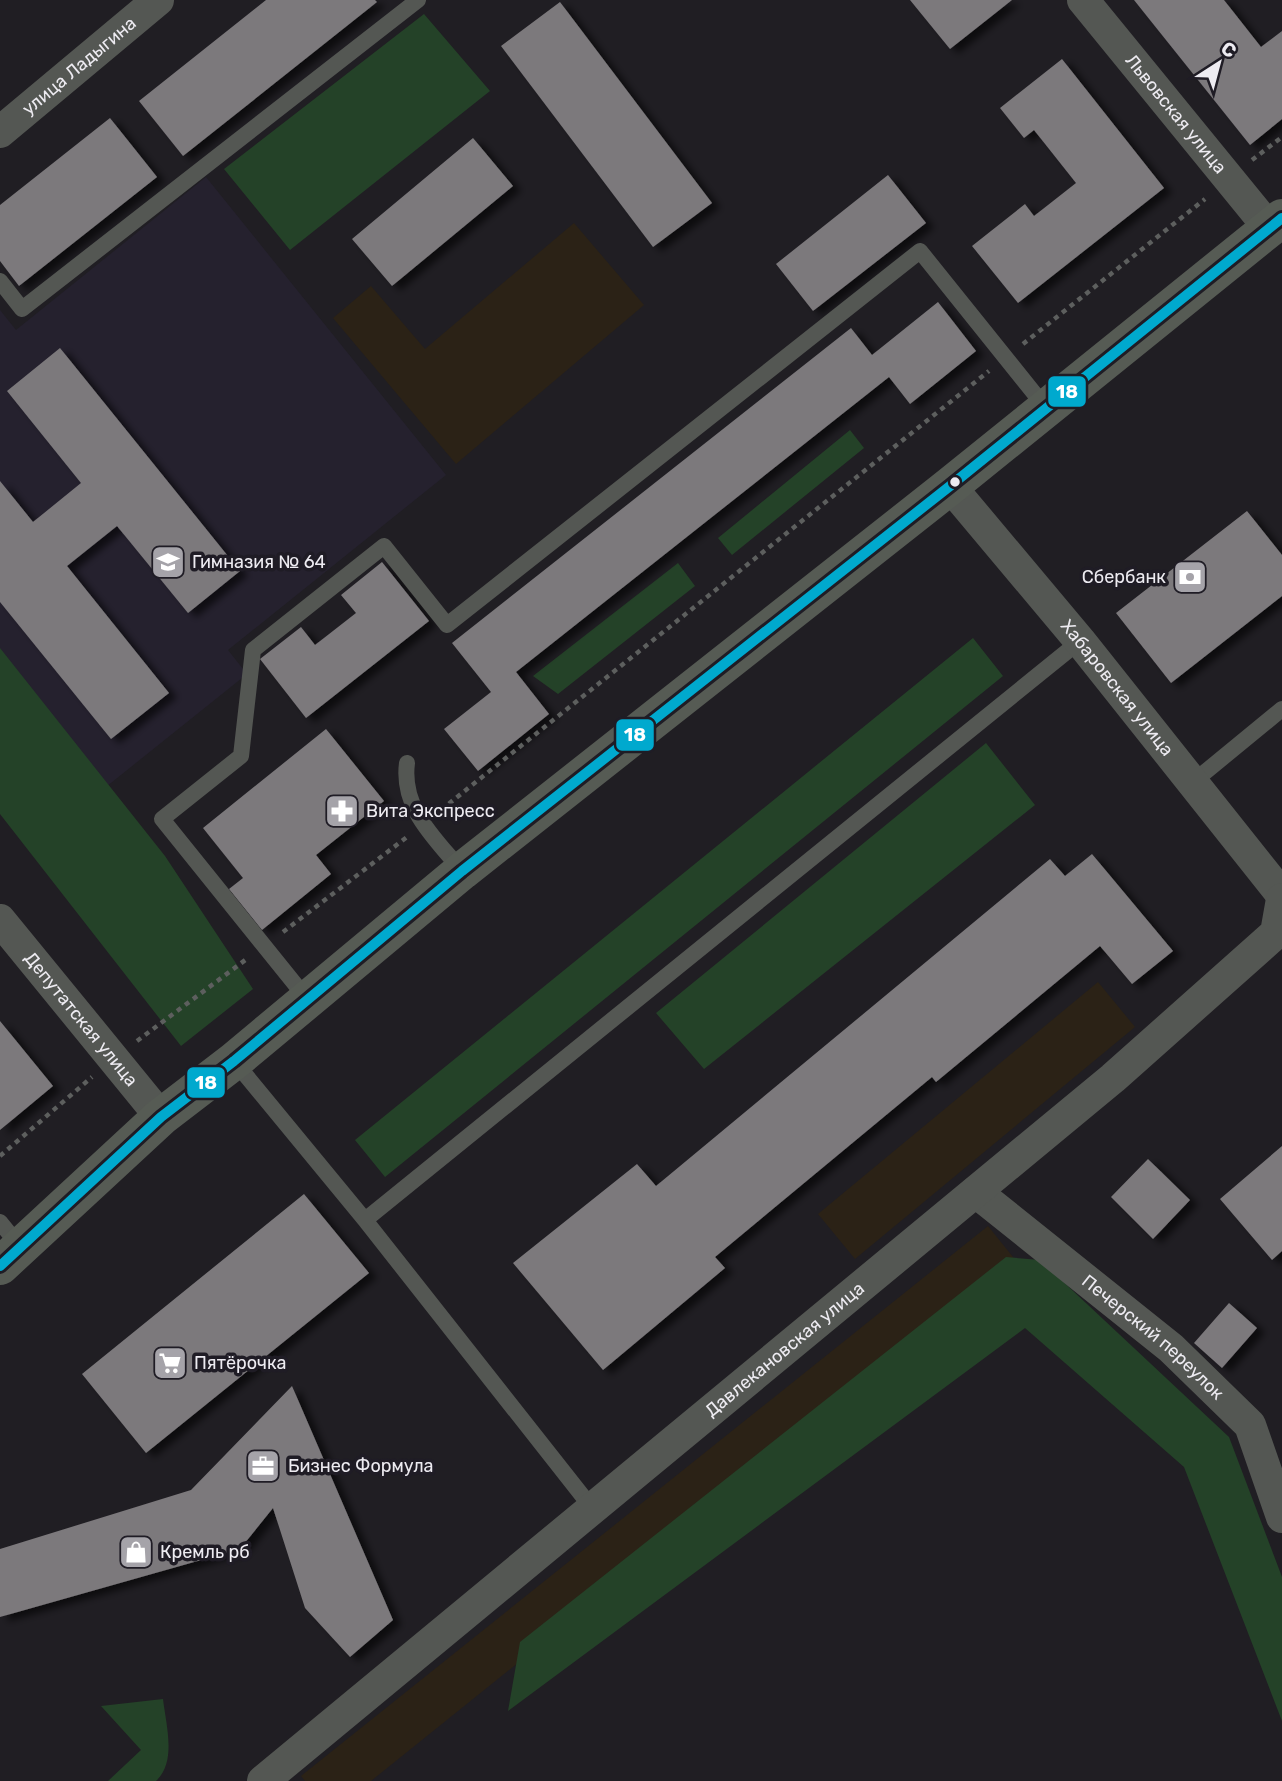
<svg xmlns="http://www.w3.org/2000/svg" width="1282" height="1781" font-family="Rubik,sans-serif">
	<defs>
		<filter id="shadow"><feDropShadow dx="8" dy="4.5" stdDeviation="3.5" flood-color="#0009"/></filter>
	</defs>
	<rect width="100%" height="100%" fill="#201e23"/>
	<path fill="#25212e" d="M206,177L446,475L228,650L247,674L61,823L0,747V310L16,330Z"/>
	<path fill="#2b2216" d="M574,223L644,305L456,464L333,318L371,286L425,349Z
		M1098,982L1135,1027L855,1259L818,1214Z
		M988,1226L1017,1262L371,1781H305L301,1776Z"/>
	<path fill="#244228" d="M424,14L490,91L290,250L224,169Z
		M850,430L864,448L732,555L718,538Z
		M678,563L695,586L558,694L533,676Z
		M973,638L1003,676L385,1177L355,1140Z
		M0,648L165,856L253,989L181,1046L0,814Z
		M986,743L1035,805L704,1069L656,1013Z
		M1006,1257L1040,1260L1229,1437L1282,1577V1721L1184,1467L1025,1328L508,1711L520,1642Z
		M163,1699C166,1725 177,1762 156,1781H108L141,1750L101,1706Z"/>
	<path fill="#7c797c" filter="url(#shadow)" d="M266,0H375L377,2L183,156L139,101Z
		M910,0H1012L950,49Z
		M1134,0H1224L1261,47L1282,31V119L1250,145Z
		M560,2L712,203L653,247L501,46Z
		M1062,59L1164,188L1018,303L972,246L1025,204L1034,216L1076,183L1034,130L1024,138L1000,108Z
		M110,118L157,177L19,286L0,261V205Z
		M473,138L513,186L392,286L352,239Z
		M888,175L926,223L813,311L776,264Z
		M938,302L976,351L910,404L889,377L516,672L549,714L478,771L444,729L491,692L452,643L851,328L872,355Z
		M60,348L240,571L188,613L117,526L67,566L169,693L111,739L0,602V481L33,522L81,483L7,391Z
		M1247,511L1282,555V596L1171,683L1116,613Z
		M382,562L429,621L306,718L260,659L301,627L315,645L356,613L341,595Z
		M326,729L384,801L316,855L331,874L262,930L229,889L243,878L203,828Z
		M1092,854L1173,951L1132,984L1100,946L936,1082L932,1077L715,1257L725,1268L603,1370L513,1263L637,1164L656,1186L1050,859L1065,876Z
		M0,1021L53,1086L0,1130Z
		M1282,1146V1251L1272,1260L1220,1199Z
		M1148,1159L1190,1200L1153,1239L1111,1197Z
		M304,1194L369,1273L146,1453L82,1374Z
		M1229,1303L1257,1328L1222,1368L1194,1343Z
		M292,1386L393,1620L350,1657L305,1608L273,1508L240,1549L0,1617V1549L191,1490Z"/>
	<g fill="none" stroke-linecap="round" stroke-linejoin="round">
		<path stroke="#5d5f5e" stroke-width="4.5" stroke-dasharray="5 5" stroke-linecap="butt" d="M1252,160L1282,137
			M1023,344L1205,199
			M441,810L989,371
			M283,932L407,837
			M137,1041L248,958
			M0,1156L92,1077"/>
		<path stroke="#545753" stroke-width="16" d="M0,281L22,309L418,0
			M407,763C401,809 435,838 462,871
			M1193,782L1282,709
			M307,999L162,819L241,756L253,650L384,546L447,625L920,251L1046,408
			M234,1061L365,1220L592,1508
			M365,1220L1080,641
			M0,1222L21,1248"/>
		<g stroke="#545753" stroke-width="32">
			<path id="s1" d="M1083,0L1269,228"/>
			<path id="s2" d="M0,132L158,0"/>
			<path id="s3" d="M950,486L1080,641L1282,895"/>
			<path id="s4" d="M0,920L161,1117"/>
			<path id="s5" d="M976,1192L1171,1348L1250,1425L1282,1517"/>
			<path id="s6" d="M263,1781L1113,1078L1276,933L1282,899"/>
		</g>
		<path stroke="#565b54" stroke-width="38" d="M0,1266L161,1117L234,1061L462,871L950,486L1282,218"/>
		<g stroke="#1f1c25" stroke-width="16">
			<path id="bus-1" d="M0,1266L161,1117L234,1061L462,871L950,486L1282,218"/>
		</g>
		<use href="#bus-1" stroke="#00a9ce" stroke-width="10"/>
	</g>
	<defs>
		<g id="school-square" transform="scale(1.75)"><rect x="-9" y="-9" width="18" height="18" rx="4" fill="#a5a3a9" stroke="#1f1c25"/><path d="M0-5L7-2L0 1L-7-2ZM-4 1L0 2.5L4 1V4Q0 6-4 4Z" fill="#fff"/></g>
		<g id="bank-square" transform="scale(1.75)"><rect x="-9" y="-9" width="18" height="18" rx="4" fill="#a5a3a9" stroke="#1f1c25"/><path d="M-6-4H6V4H-6ZM0-2.3a2.3 2.3 0 1 0 0 4.6a2.3 2.3 0 1 0 0-4.6Z" fill="#fff"/></g>
		<g id="pharmacy-square" transform="scale(1.75)"><rect x="-9" y="-9" width="18" height="18" rx="4" fill="#a5a3a9" stroke="#1f1c25"/><path d="M-2-6h4v4h4v4h-4v4h-4v-4h-4v-4h4Z" fill="#fff"/></g>
		<g id="supermarket-square" transform="scale(1.75)"><rect x="-9" y="-9" width="18" height="18" rx="4" fill="#a5a3a9" stroke="#1f1c25"/><path d="M-6-5.5h2.5l.6 2H6L4.5 2H-2.5L-4.4-4H-6ZM-1.5 3.2a1.3 1.3 0 1 0 .1 0ZM3 3.2a1.3 1.3 0 1 0 .1 0Z" fill="#fff"/></g>
		<g id="office-square" transform="scale(1.75)"><rect x="-9" y="-9" width="18" height="18" rx="4" fill="#a5a3a9" stroke="#1f1c25"/><path d="M-6-3h4V-5.5h4V-3h4V5H-6ZM-1-4.5V-3h2v-1.5ZM-6 0V1H6V0Z" fill="#fff"/></g>
		<g id="shop-square" transform="scale(1.75)"><rect x="-9" y="-9" width="18" height="18" rx="4" fill="#a5a3a9" stroke="#1f1c25"/><path d="M-5-2.5h2.3a2.7 3.5 0 0 1 5.4 0H5L5.5 6h-11ZM-1.5-2.5h3a1.5 2.3 0 0 0-3 0Z" fill="#fff"/></g>
	</defs>
	<g fill-rule="evenodd">
		<use href="#school-square" x="168" y="562"/>
		<use href="#bank-square" x="1190" y="577"/>
		<use href="#pharmacy-square" x="342" y="811"/>
		<use href="#supermarket-square" x="170" y="1363"/>
		<use href="#office-square" x="263" y="1466"/>
		<use href="#shop-square" x="136" y="1552"/>
	</g>
	<circle fill="#edebf1" stroke="#1f1c25" stroke-width="2.5" cx="955" cy="482" r="6"/>
	<g text-anchor="middle" dominant-baseline="central" stroke-width="7" stroke-linejoin="round" paint-order="stroke">
		<g font-size="18" fill="#edebf1" stroke="#1f1c25">
			<text stroke="none"><textPath href="#s2" startOffset="103">улица Ладыгина</textPath></text>
			<text stroke="none"><textPath href="#s1" startOffset="147">Львовская улица</textPath></text>
			<text stroke="none"><textPath href="#s3" startOffset="262">Хабаровская улица</textPath></text>
			<text stroke="none"><textPath href="#s4" startOffset="128">Депутатская улица</textPath></text>
			<text stroke="none"><textPath href="#s5" startOffset="229">Печерский переулок</textPath></text>
			<text stroke="none"><textPath href="#s6" startOffset="677">Давлекановская улица</textPath></text>
		</g>
		<g font-size="18" fill="#edebf1" stroke="#1f1c25" text-anchor="start">
			<text x="192" y="562">Гимназия № 64</text>
			<text x="1166" y="577" text-anchor="end">Сбербанк</text>
			<text x="366" y="811">Вита Экспресс</text>
			<text x="194" y="1363">Пятёрочка</text>
			<text x="288" y="1466">Бизнес Формула</text>
			<text x="160" y="1552">Кремль рб</text>
		</g>
	</g>
	<g stroke="#1f1c25" stroke-width="2.5">
		<rect x="1047" y="375" width="40" height="33" rx="7" fill="#00a9ce"/>
		<rect x="615" y="718" width="40" height="34" rx="7" fill="#00a9ce"/>
		<rect x="186" y="1066" width="40" height="33" rx="7" fill="#00a9ce"/>
	</g>
	<g font-size="19" text-anchor="middle" font-weight="bold" fill="#fff">
		<text x="1067" y="398">18</text>
		<text x="635" y="741">18</text>
		<text x="206" y="1089">18</text>
	</g>
	<g transform="translate(1219 63) rotate(36)" stroke="#1f1c25" stroke-width="5" paint-order="stroke">
	<path d="M0-5L12 26L0 18L-12 26Z" fill="#edebf1"/>
	<text y="-10" font-size="19" font-weight="bold" text-anchor="middle" fill="#edebf1">С</text>
	</g>
</svg>
